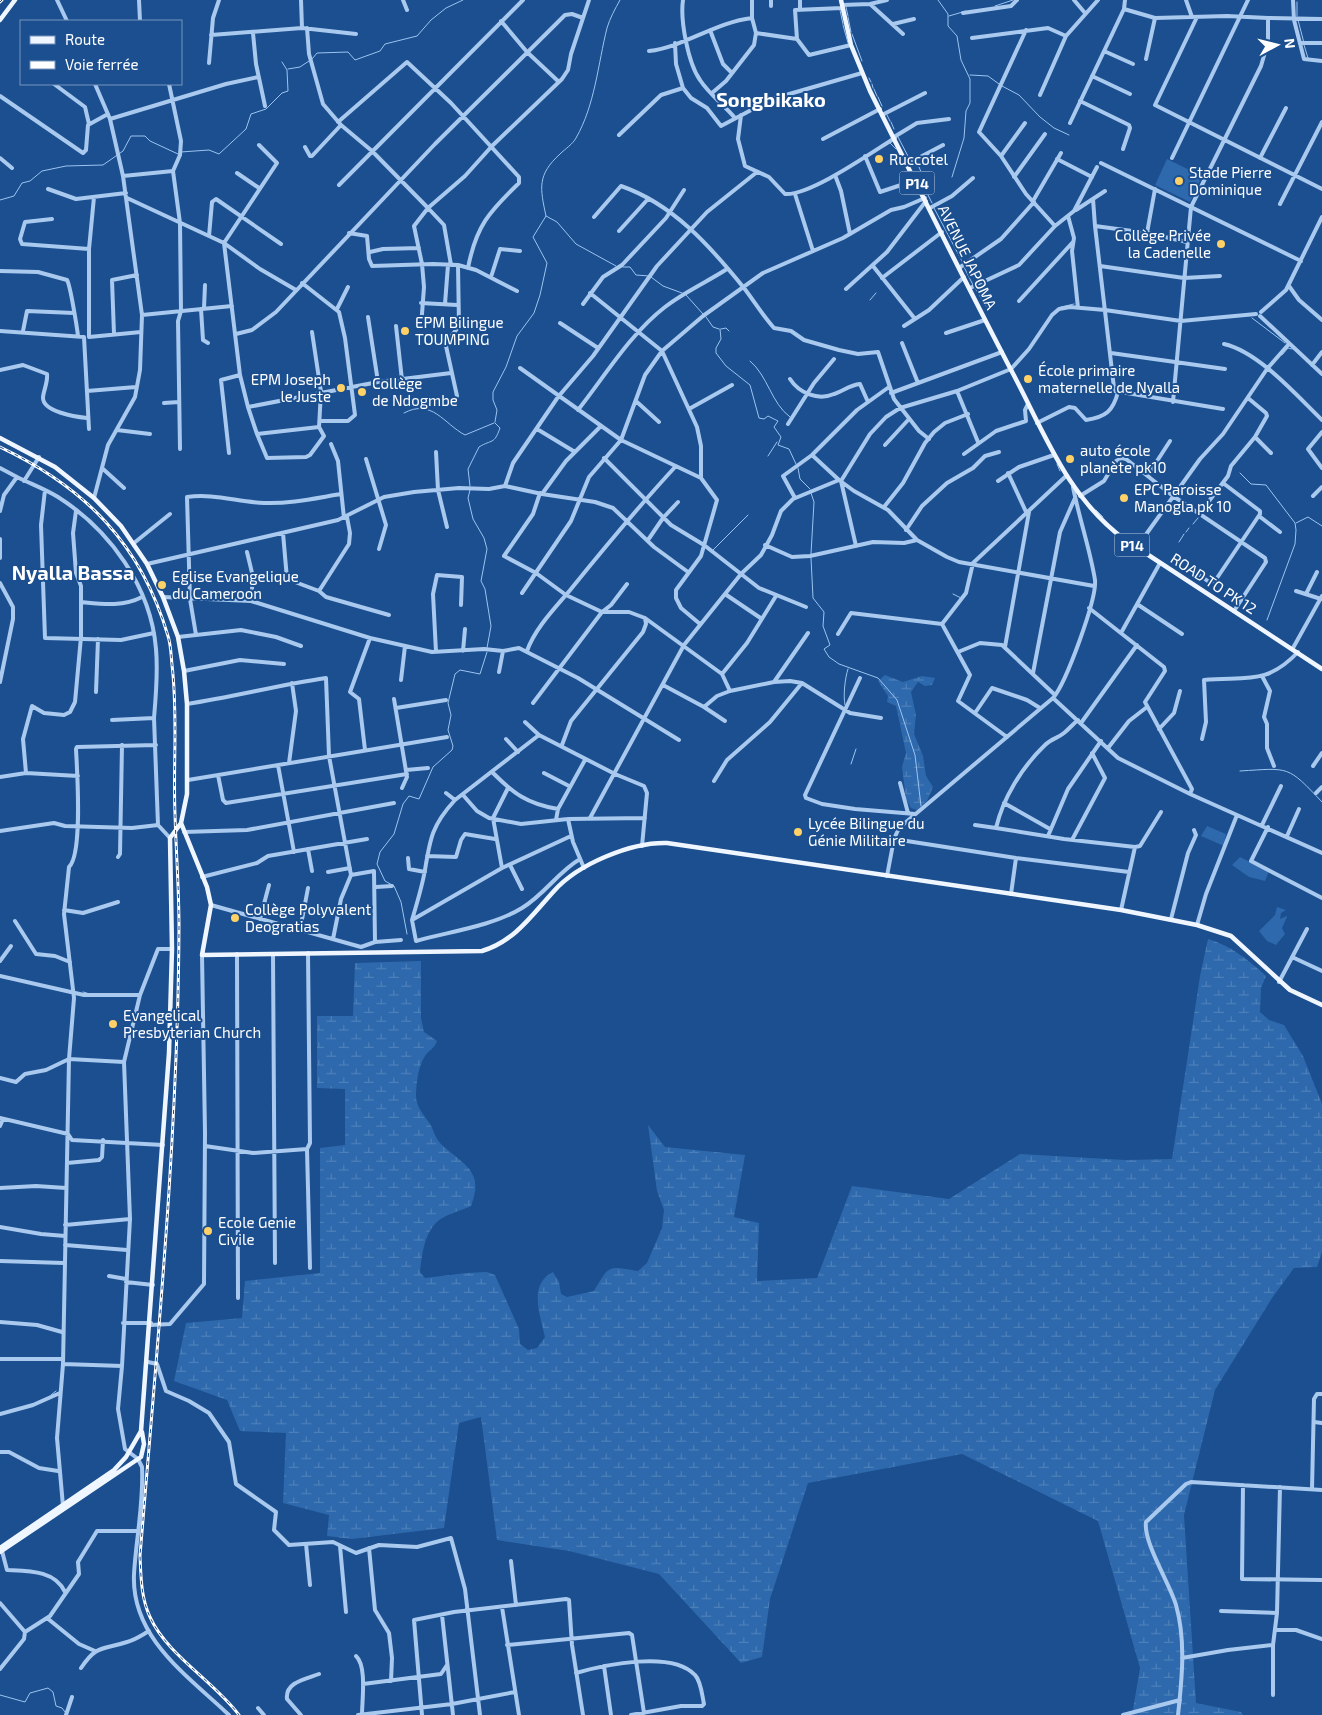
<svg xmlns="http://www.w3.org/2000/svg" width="1322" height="1715" font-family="'Exo 2',sans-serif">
	<defs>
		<pattern id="wetland-marsh" width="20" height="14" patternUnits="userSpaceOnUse" patternTransform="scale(1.25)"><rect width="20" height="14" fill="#2e69ad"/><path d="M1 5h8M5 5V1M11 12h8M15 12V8" fill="none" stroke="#4d80b9"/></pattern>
	</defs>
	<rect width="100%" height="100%" fill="#1b4f8f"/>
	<path fill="#2e69ad" d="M1167,159L1202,176L1190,202L1155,185Z
		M1207,826L1226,834L1224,846L1201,836Z
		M1240,857L1269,871L1265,881L1249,877L1232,865Z
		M1277,907L1286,910L1281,913L1280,919L1287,916V917L1282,928L1285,934L1276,945L1267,941L1259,931L1275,915Z"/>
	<path fill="url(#wetland-marsh)" d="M885,675L903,682L922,676L935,678L932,685L925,686L918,682L911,692L916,715L914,734L923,756L926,776L933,787L927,801L917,810L911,808L906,799L902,767L906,753L896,706L887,702L888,696L878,681Z
		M1208,939C1232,946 1248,960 1266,976L1261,988L1260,1012L1269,1020L1284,1025L1303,1056L1322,1104V1252L1317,1267L1294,1268L1272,1298L1215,1390L1184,1515L1196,1703L1241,1712L1243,1715H1132L1140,1668L1098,1521L962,1454L808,1483L770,1599L762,1657L741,1663L659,1574L569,1551L497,1540L481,1417L459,1423L444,1528L352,1539L327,1536L329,1515L283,1503L286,1433L240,1431L227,1400L174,1381L186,1323L242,1318L245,1281L320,1273V1148L345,1145V1089L317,1088V1016H353L355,963L421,961V1018L424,1032L437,1041C435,1048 429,1050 425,1056C418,1066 416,1085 416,1097C417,1108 424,1115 430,1124C434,1131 435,1138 441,1144C463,1165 485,1170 471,1206C461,1211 446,1214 438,1221C424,1233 422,1255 420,1272L425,1278L466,1273L487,1272L495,1275L519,1329L520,1344L528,1350L537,1348L545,1337C540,1315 528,1284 553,1272L559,1282L561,1294L567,1297L594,1291C610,1264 607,1266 638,1271L647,1263L662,1228L664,1210L657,1191L648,1125L665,1147L745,1155L734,1217L759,1223L757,1281L817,1278L852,1186L949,1199L1020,1154L1125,1160L1172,1159L1200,976Z"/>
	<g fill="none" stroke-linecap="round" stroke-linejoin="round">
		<path stroke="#9cc4f0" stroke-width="1" d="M938,0L948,14V26L957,36L961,60L970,79V103L966,111L964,138L952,177
			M1297,2V16
			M995,6L1013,0
			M846,7L848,16
			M840,10L843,24
			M949,16L966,11
			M848,17L851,32
			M1298,20L1304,43
			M843,25L848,43
			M852,34L862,61
			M1304,45L1308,58
			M312,59L317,53L348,52L355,60L380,51L385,44L417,36L431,20L446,8L463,0
			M288,69L300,67L309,61
			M970,75L988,76L999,84
			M869,78L871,82
			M872,84L873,88
			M1002,86L1019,95L1040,117L1054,128L1069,135
			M874,89L877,96
			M878,97L882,106
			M887,115L890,121
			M891,122L894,129
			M898,137L910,160
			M890,143L896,149
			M181,152L209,150L219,154L246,129L251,114L266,109L282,93L288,91L287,70L282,62
			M919,167L924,179
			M927,185L925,189L932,203
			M0,200L14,196L22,183L30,181L42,171L66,166L103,165L123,151L131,136H145L150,141L178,154
			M934,208L963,263
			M546,216L557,222L576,244L616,266
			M623,267H630L636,275L649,276
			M964,267L973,285
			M651,277L663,286L682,293
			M975,288L986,306
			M686,295L703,314
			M870,300L876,293
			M1061,307L1074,304
			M706,317L713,327L719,329
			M1252,318L1285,343
			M720,329L721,339L716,348V353L726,366L750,385L759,418L764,419L768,416L778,421L774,427L781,437L778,445L789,449L796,464
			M721,329L726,328L729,331
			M1282,355L1288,348L1292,349
			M750,361C768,376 771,403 790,417
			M404,413C432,398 444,424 465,435L494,423
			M495,422L497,410L493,400V392L506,367L517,336L534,313L540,295L547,263L533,237L546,216C540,188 537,175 560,154C565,149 573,144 576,138C595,105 598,64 607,28C610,18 615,9 620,0
			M768,456L777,442
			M1057,464L1060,471
			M798,468L800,479L810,489
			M1240,473L1251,484L1266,485L1295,523L1296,530L1295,544L1267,620
			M470,486L468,469L479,447C492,439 494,445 500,428L495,423
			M470,490L468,498L473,519L484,538L487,549L481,581L485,589L491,626L487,648
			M1096,510L1103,517
			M1296,523L1308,517L1322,526
			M1193,524L1198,518
			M1186,532L1189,528
			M1179,542L1184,534
			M712,551L748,515
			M811,554L814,502L811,493
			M811,558L813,598L824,612L823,626L830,645L824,649L829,657L839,664L878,678L897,700L915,755L921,806
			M953,594L961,598
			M845,705C843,696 845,678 848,669
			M851,764L856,749
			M1240,771C1290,768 1287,765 1322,802
			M407,934L401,902L394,886L385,881L377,864L380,852L394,834L403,804L409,796L419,799L433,767L452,750L453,746L448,730L451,715L448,703L455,674L460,670L480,674L487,652
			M83,992L87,993
			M51,1395L56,1391
			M0,1695L25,1702L30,1693L48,1688L53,1692L56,1706L62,1708L65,1712"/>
		<path stroke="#a9c9ee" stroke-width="4" d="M57,0L67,21
			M139,0L140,21
			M301,0L302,28
			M403,0L407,10
			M683,0C680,20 688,63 700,80C709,94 724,105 735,118
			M771,0V6
			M800,0V10
			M1074,0L1085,13
			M1186,0L1192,17
			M1293,0L1294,20L1304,59L1322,61
			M870,4L903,34
			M842,5L870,4L887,0
			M1124,9L1155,18L1227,16L1268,18V42L1261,66L1191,207L1173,402
			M963,13L1011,6L1017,0
			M1197,17L1155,105L1322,189
			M1268,18L1322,19
			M501,21L527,52L559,82
			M893,24L914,19
			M307,28L309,54L323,104L341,125L372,151L428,208L414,226L422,264L424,287L421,327
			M710,30L723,64L732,73
			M1026,30L979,132L1001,156L1026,194L1055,226
			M253,33L256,64L265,106
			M756,33L797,39L809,55L851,45
			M211,35L302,28L356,34
			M972,38L1048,28L1066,36
			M797,39L795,10L842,8
			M675,43L676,64L683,88L691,98L707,108L721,126L772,99L862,73
			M1300,43H1322
			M649,51C684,47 716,22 752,18
			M1104,51L1133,64
			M1146,59L1155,18
			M209,63L213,18L219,0
			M1092,76L1130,94
			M54,84L85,107L89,124
			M169,84L181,141L180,155L173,171L180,223L181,311L178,321L180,449
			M712,93L726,81L754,45L756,33L752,18V0
			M1040,95L1066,36L1098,0
			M0,96L83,153L86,150L88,125L108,114
			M1080,101L1129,125L1130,128L1123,149
			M741,115L738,139L745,166L769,177L785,194C810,196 872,152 895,138
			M882,115L925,93
			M110,119L226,84L258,77
			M338,122L407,62L451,103L519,177V183C489,212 476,226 468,268
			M1070,123L1124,9L1125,0
			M619,135L661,95L683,88
			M894,137L917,123L949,119
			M823,139L880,109
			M259,145L277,163L224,243L240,375L248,407L378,382L451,373
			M305,147L310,156H312L341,125
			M865,156L880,192L916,180
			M1001,156L1025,123
			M0,158L12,168
			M1172,158L1248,0
			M1260,158L1286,108
			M1057,159L1092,177
			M1101,163L1301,261
			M907,164L943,145
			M237,173L259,188
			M835,175L841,191L850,234
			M123,176L173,171
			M1014,177L1045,134
			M339,185L523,0
			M48,189L76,199L126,193
			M795,194L813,251
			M127,198L224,243L260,269L296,290
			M1093,199L1095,226
			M1033,201L1061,153
			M1280,204L1322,122
			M930,208L952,196L973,178
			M1076,210L1105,191
			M1068,216L1074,238L1072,251L1078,308
			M594,217L621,186C673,204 710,246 744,288C754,301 763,316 774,328L791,331L804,340L839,350L858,354L878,352L894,399L919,431L929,439
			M52,219L25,222L20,239L22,244L89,249
			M619,231L648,199
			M349,233L367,236L369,259L372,266L433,264L458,265L459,326L447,342L446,346L457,396
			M1147,233L1155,189
			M209,236L212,202L216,199L281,244
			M1187,242L1147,233L1095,226L1114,388L1115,391L1223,409
			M370,252L383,249L419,248
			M451,265L444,225L428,208L465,176L492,146L562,79L568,70L571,54L589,0
			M458,265L476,270L517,291
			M873,266L915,319
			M1100,266L1184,278L1220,276
			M959,268L1001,239L1034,202
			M0,271L38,272L67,280C70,284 77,327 78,336
			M491,277L500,249L520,251
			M882,278L942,232
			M302,283L339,312L345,338L355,415L348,421H321
			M1289,286L1299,300L1322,320
			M970,288L1019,265L1055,226L1074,211L1097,167
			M846,289L887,252L926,201
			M590,293L662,351L697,427L701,446V478
			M1019,301L1073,242
			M421,303L457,305
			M445,304L448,265
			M583,304L603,277L622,265L666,218L684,190
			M204,308L205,285
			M201,309L203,340L208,343
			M337,309L348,287
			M1261,312L1286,290L1322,217
			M142,315L232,306
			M1260,316L1322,374
			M368,317L378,382
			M560,323L598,348
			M396,326L402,380
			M904,326L929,310L964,277
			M0,331L84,337L89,429
			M23,331L27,311L74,313
			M946,333L985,320
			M114,334L112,280L137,275
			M236,334L252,330L276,312L435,144L565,15L572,14L583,18
			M89,337V249L94,197
			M89,337L141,332
			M902,343L918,383
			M1224,344C1259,352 1296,395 1322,420
			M1111,353L1225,369
			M1312,365L1322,352
			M520,368L621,440L701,478L717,500L701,556L676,590V598L681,608L700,624
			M0,370L23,365L47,374C48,382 44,389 43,397C42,412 77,417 87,418
			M790,379C799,393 818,401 834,394C843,391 850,385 860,384L868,402
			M87,391L136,387
			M957,391L978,442
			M891,393L1002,352
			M637,402L659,422
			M164,403L179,402
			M248,407L257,434L319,427L321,392L312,332
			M689,409L732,385
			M578,410C605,376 630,334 665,307C684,292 707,282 727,269
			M1037,423L1069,407L1075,408L1086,420C1106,417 1113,411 1118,392
			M788,424L814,383L834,359
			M537,429L575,452
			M117,430L150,434
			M1322,432L1308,449L1322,468
			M257,434L267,458L306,457L310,455L324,436L319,427
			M1255,437L1271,453
			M331,444L338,461L344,518
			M885,445L909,419
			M436,452L438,490L447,527
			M229,453L221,380L240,375
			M964,454L996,431L1026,421L1025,410L1028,404
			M812,455L839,480
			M604,458L671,525L704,545L759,588L806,607
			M366,459L386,525L379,549
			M0,468L17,477
			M102,468L124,488
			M1008,473L1027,514
			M1148,475L1170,441
			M24,481L39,457
			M998,481L1019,467L1054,455
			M505,486L513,463L558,397L593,356L657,266L707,212L757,172
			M45,490L41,525L45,638L121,640L154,633
			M542,494L595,502L613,508L654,547L688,572
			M1080,496L1104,481L1116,461L1122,458L1126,459L1173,496L1265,558L1266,562L1234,611
			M1313,496L1322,487
			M94,498L108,445L135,397L140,370L142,315L123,176L110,119L95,84
			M795,498L783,476L812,455L857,410L889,387
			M884,507L903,483L925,443L934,432L945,423L968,414
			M0,511L4,495L17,477C31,484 45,489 58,497C110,530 151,587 156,649C158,671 156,696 154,718L112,720
			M1200,513L1228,476L1231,466L1255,437L1267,416L1266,413L1248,398
			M1259,516L1280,532
			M347,517L350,533L349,544L319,591L326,597L389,615
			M906,530L922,506L947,483L973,468L985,456L999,452
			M283,533L287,579L319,591
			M0,539V558
			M648,540L663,518L678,502
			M134,543L170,514
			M765,545L792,557L810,556L873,542L904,543L917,540
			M856,546L841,481L870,434L886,417L900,408L957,391L1011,369L1029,349L1052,315L1059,309L1070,307L1105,310L1181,321L1256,314
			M1137,547L1200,459L1223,434L1267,369L1288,345
			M247,552L253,577L251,601
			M147,564L338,520L384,497L414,492L459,488L489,489L505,486L542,494L566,461L601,426
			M1194,571L1209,582L1215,581L1260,514V511L1223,483
			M0,583L13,607V619L0,682
			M1296,591L1321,599
			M522,593L571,521L589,477L621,440L645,375L662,351L703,316L763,273L843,238L891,210L904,207L925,198
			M725,594L762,619
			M1306,594L1317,572
			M163,597L251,601L370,638L432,652L484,649L503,651L519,648L578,678L679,740
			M81,602C102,604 123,607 142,597
			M1137,604L1182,634
			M1089,608L1164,667L1165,671L1145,702L1192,789L1190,794
			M602,612H629L645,618L722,674
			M602,612L611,605L627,584
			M942,624L970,675L958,701L1007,737
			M1121,633L1160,563
			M838,634L851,613L942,624L966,593L973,563L1066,476
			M196,635L190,599L187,497C213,493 238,502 264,503C290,504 316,498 341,494
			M178,637L241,630L276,637L301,646
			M1005,647L1029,512
			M1293,648L1322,596
			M463,651L465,629
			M527,651C535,628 556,607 571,589C605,547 639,506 676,466
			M436,652L433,594L437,575L462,577L461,605
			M958,652L980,643L1002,645L1055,695
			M184,671L240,660L284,664
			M499,672L503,651
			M1033,673L1060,532L1075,498
			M1262,676L1270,691L1264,717L1267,724V748L1274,766
			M860,678L805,795L806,798L822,804L855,809L915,814
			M401,680L405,646
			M774,682L808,633
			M663,685L704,707L717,696L730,691L722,674L747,643L776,596
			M730,691L774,682L790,681L802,683L850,713L881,718
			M96,692L98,639
			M1053,698L1118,758L1190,794L1322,853
			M394,699L407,777L402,788
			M533,703L602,612L566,595L536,573L504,556L533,514L540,493
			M187,704C233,697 279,685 326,678L329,756L351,875L341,899L333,939
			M704,707L725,721
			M396,708L446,700
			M975,713L992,688L1027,700L1040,708
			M154,718L158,825L170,838
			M1078,720C1073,724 1069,729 1064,733C1058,738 1051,739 1045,745C1022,767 1003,798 996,828L1064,839L1135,847L1140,846L1161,812
			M525,722L539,735
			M1081,723L1137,645
			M1159,729L1174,713L1180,691
			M506,739L518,752
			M1202,739L1206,722L1204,680C1245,676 1266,686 1298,652
			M562,745L571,721L643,632L646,624L645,618
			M1108,748L1129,721L1147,707
			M365,750L359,699L350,692L370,638
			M289,763L296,711L292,683
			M278,765L294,852
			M1313,766L1322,753
			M406,770L428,768
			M492,772C513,793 527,804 558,809
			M26,773L23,739L32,706L44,713L64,715L70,712L75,702L81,637V586L76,573L73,533L76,511
			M544,773L569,786
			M218,775L223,800L226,803L407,774
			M0,777L26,773L78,776
			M188,780L447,737
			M714,781L727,760L770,722L802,683
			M900,783L908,813
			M446,793L455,800
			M1316,793L1322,787
			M463,795L477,811L489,818L521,824L568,819L645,818
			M1004,803L1050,829
			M590,818L684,645L741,574L761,555L772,535L781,511L793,499L839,480L854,491L888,510L917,540L947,557L959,562L1094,586
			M568,819L573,842L584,868
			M556,820L558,809L585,760
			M975,825L996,828
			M1262,825L1281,786
			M1268,827L1251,861L1322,898
			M0,831L54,823L65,826L132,828L158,825
			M184,832L247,830L394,803
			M571,836L502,868L412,920C417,903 422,887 425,870C430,839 432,825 455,800L539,735L615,774L644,786L647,793L642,846
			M1048,836L1068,789L1101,741
			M1287,836L1299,809
			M894,839L1016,858L1129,872
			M1072,840L1105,778L1092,753
			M308,849L312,871
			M427,856L456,857L461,840L465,834L495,839
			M118,857L120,854L122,745
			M408,858L409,869L425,872
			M510,865L522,889
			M502,868L493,818L508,788
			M328,872L350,868
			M887,876L894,839L899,828L1053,698C1066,683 1097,599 1095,580C1090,549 1079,518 1073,487
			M202,877L257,863L268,856L367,839
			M376,887L392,886
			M1011,894L1016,858
			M211,905L361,947L375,942L374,871L351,875
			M64,910L83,913L118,902
			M1121,910L1135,847
			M260,919L269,885
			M1171,919L1188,853L1196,835L1194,830
			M412,920L416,941C448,932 493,926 522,908C544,895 558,872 580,859
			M15,921L36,954L55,956L70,962
			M1197,925L1206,894L1237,815
			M300,930L308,888
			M375,942L401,940
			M172,949H158L140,995L124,1062L130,1219L122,1366L118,1409L125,1449L138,1459L142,1467C144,1502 136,1539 134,1574C131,1638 188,1676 229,1715
			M237,954L238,1298
			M273,954L275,1263
			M1292,957L1322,971
			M0,961L11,946
			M0,976L84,995H140
			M1279,982L1307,929
			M0,1078L16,1082L25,1074L46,1070L69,1059L124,1062
			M0,1118L68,1134L72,1140L163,1145
			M0,1126L3,1119
			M205,1146L253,1153L307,1149L310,1143L308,953
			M307,1149L310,1268
			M67,1163L99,1160L102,1157L103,1140
			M0,1188L36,1186L66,1188
			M65,1225L130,1219
			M0,1227L41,1234L65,1236
			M65,1245L127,1250
			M0,1261L64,1263
			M109,1276L126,1279
			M126,1282L153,1285
			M0,1322L37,1325L62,1332
			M123,1323H151
			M150,1325L170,1324L204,1284L205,1133L202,955
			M0,1359H63
			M148,1362L157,1364L166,1391L189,1401L209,1413L229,1442L236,1484L276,1512L274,1530L289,1545L333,1542L356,1553L379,1545L417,1547L451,1538L465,1589L480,1715
			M63,1364L122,1366
			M0,1414L33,1405L60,1393
			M1314,1422L1322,1423
			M0,1452H9L39,1468L58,1471
			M1243,1485L1242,1579L1322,1580
			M1312,1489L1314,1399L1317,1394H1322
			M63,1506L57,1438L63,1364L69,1059L74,998L64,914L69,867C83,854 77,770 76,749L77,747L156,745
			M306,1544L310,1585
			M340,1546L346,1612
			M369,1548L375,1610L389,1633L392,1658L391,1681
			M2,1551L7,1570C28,1571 55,1570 65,1592
			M511,1561L516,1605
			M0,1603L25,1632L24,1639L0,1669
			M502,1607L519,1715
			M1221,1611L1277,1613
			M442,1615L453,1715
			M47,1618L79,1644L95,1651
			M1276,1630H1296L1322,1639
			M25,1632L50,1616L79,1574L78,1562L97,1531H137
			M507,1645L629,1633L632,1635L644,1713
			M356,1656C367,1666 362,1700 362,1715
			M1182,1658L1228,1650L1273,1645
			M604,1666L611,1715
			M81,1668C97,1644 103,1650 127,1642C135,1640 142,1635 149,1631
			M576,1673C604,1665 672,1650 695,1675C701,1681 702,1695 704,1704L702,1706H681L631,1715
			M363,1684L441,1674L447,1665
			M1273,1695V1645L1277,1613L1280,1487
			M258,1708L264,1715
			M66,1715L72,1697
			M301,1715L287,1699C285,1682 306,1679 319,1674
			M358,1715L452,1704L515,1692
			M422,1715L414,1620L454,1612L566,1599L569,1600L572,1645L583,1715
			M1123,1715L1180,1700
			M1178,1715C1182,1679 1186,1640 1176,1605C1170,1584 1143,1542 1146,1522L1186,1484L1191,1482L1322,1490"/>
		<path stroke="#f0f6ff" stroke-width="4.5" d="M841,0L851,45L870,91C916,183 962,276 1010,368C1043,429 1066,496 1124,539L1322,669
			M0,20L15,0
			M0,438L55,467L94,498L121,526L147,564L163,597L178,637L184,671L187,704V794L181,823L170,838L172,949L169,1053L141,1431L126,1457L114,1470L0,1548
			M181,823L207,887L211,905L202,955L482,951C515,941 532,915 554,891C578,864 631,842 667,843L1121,910L1197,925L1231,936L1290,990L1322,1005
			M0,1552L141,1457L144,1444L142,1432"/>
		<g stroke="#fff" stroke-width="3">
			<path id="rail" d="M0,2L2,0
				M0,447C85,487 141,544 168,636C171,645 171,655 172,665C178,715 173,764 175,814C176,851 179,889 179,927C178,1137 157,1347 140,1556C141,1577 141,1598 150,1617C167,1655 215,1682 239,1715"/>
		</g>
		<use href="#rail" stroke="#1b4f8f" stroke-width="1" stroke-dasharray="4" stroke-linecap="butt"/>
	</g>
	<g fill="#ffd166" stroke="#1b4f8f" stroke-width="2">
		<circle cx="879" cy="159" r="5"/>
		<circle cx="1179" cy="181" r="5"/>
		<circle cx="1221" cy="244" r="5"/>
		<circle cx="405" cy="331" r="5"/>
		<circle cx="1028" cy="379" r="5"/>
		<circle cx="341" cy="388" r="5"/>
		<circle cx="362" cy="392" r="5"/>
		<circle cx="1070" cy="459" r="5"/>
		<circle cx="1124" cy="498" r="5"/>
		<circle cx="162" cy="585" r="5"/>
		<circle cx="798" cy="832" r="5"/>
		<circle cx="235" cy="918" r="5"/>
		<circle cx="113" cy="1024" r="5"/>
		<circle cx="208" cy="1231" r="5"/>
	</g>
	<g text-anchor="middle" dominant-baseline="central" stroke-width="4" stroke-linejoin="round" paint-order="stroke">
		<g fill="#1b4f8f" stroke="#bbcadd" stroke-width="1">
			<rect x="899.5" y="171.5" width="35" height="23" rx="4"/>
			<rect x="1114.5" y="533.5" width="35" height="23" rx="4"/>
		</g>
		<g font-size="14" font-weight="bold" fill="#fff">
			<text x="917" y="183">P14</text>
			<text x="1132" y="545">P14</text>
		</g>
		<g font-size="15" fill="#fff" stroke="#1b4f8f" text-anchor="start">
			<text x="889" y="159">Ruccotel</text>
			<text x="1189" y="172">Stade Pierre<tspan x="1189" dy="17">Dominique</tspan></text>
			<text x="1211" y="235" text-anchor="end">Collège Privée<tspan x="1211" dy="17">la Cadenelle</tspan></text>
			<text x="415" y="322">EPM Bilingue<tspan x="415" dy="17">TOUMPING</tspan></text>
			<text x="1038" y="370">École primaire<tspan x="1038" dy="17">maternelle de Nyalla</tspan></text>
			<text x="331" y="379" text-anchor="end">EPM Joseph<tspan x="331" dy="17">le Juste</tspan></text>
			<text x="372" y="383">Collège<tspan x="372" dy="17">de Ndogmbe</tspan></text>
			<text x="1080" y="450">auto école<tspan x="1080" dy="17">planète pk10</tspan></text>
			<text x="1134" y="489">EPC Paroisse<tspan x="1134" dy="17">Manogla pk 10</tspan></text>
			<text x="172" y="576">Eglise Evangelique<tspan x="172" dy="17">du Cameroon</tspan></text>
			<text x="808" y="823">Lycée Bilingue du<tspan x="808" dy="17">Génie Militaire</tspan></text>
			<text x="245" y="909">Collège Polyvalent<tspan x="245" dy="17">Deogratias</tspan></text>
			<text x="123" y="1015">Evangelical<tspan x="123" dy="17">Presbyterian Church</tspan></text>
			<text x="218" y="1222">Ecole Genie<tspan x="218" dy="17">Civile</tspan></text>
		</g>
		<g font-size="15" fill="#fff" stroke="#1b4f8f">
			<text transform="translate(968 257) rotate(64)">AVENUE JAPOMA</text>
			<text transform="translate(1214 583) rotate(33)">ROAD TO PK 12</text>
		</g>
		<g font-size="20" font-weight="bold" fill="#fff" stroke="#1b4f8f">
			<text x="771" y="99">Songbikako</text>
			<text x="73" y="572">Nyalla Bassa</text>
		</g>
	</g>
	<rect x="20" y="20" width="162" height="65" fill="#1b4f8f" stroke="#7695bc"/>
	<rect x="30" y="36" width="25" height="8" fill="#f0f6ff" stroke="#7695bc"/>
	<text x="65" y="45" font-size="15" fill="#ffffff">Route</text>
	<rect x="30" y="61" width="25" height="8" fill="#ffffff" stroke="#7695bc"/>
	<text x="65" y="70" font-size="15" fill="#ffffff">Voie ferrée</text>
	<g transform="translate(1277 45) rotate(83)" stroke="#1b4f8f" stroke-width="4" paint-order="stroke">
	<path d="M0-4L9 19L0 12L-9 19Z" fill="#ffffff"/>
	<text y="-8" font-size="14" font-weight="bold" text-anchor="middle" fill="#ffffff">N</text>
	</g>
</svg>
